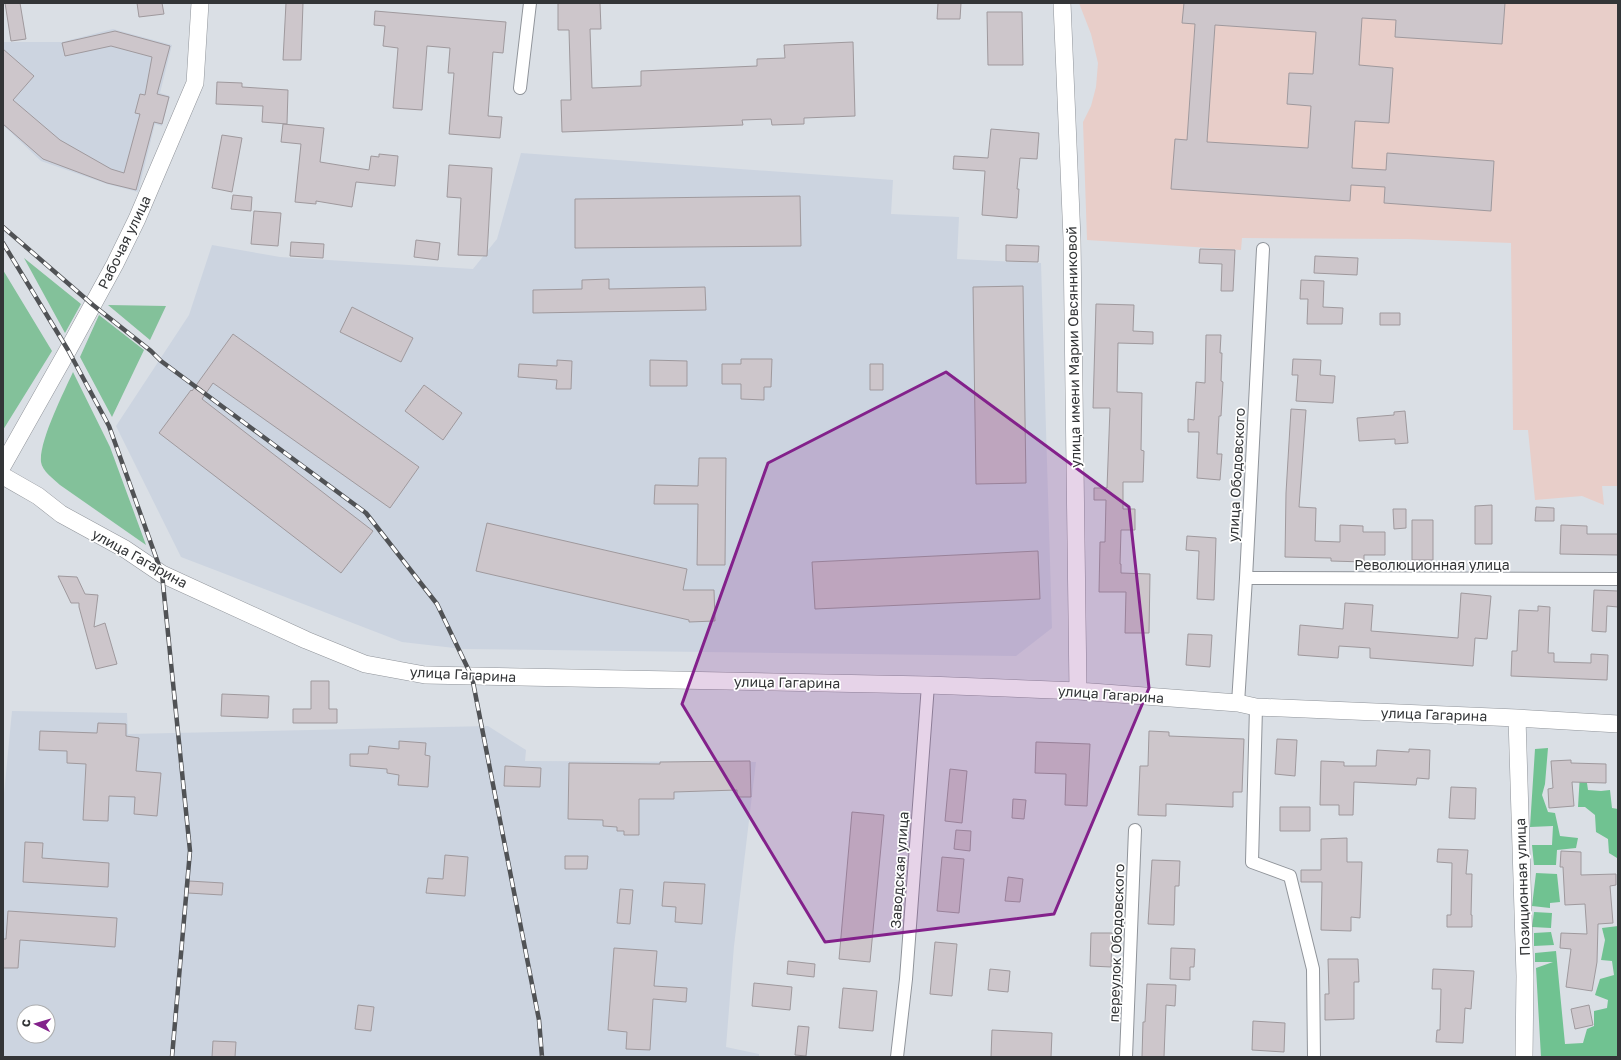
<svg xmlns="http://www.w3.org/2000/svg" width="1621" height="1060" font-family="'Golos Text',sans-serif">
	<rect width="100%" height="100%" fill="#dadfe5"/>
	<path fill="#ccd4e0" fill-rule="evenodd" d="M113,29L172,45L160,93L170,96L162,126L155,124L138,192L107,184L41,161L3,125V42H62Z
		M521,153L893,180L891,214L959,217L957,259L1041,263L1052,628L1016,656L463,649L402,642L181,557L116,426L189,315L212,245L280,257L473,269L497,239Z
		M12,711L127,713L128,734L488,726L526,750L525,761L756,762L734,946L726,1047L759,1054V1057H3V804ZM24,1012H48V1036H24Z"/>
	<path fill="#e8cec9" d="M1079,3H1617L1618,486H1602L1604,505L1582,496L1535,500L1528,430H1513L1511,243L1407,239L1242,238L1241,250L1087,240L1083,122L1091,106L1096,87L1098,63L1091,34Z"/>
	<path fill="#83c19a" d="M24,258L81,304L65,333Z
		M3,270L52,351L3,430Z
		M108,305L166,306L150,340Z
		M99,315L144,350L112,417L80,357Z
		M73,372L110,447L146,545L60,485C54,479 42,471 41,462C39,441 64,392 73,372Z"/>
	<path fill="#70c291" d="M1548,748L1545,784L1542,795L1548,812L1555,813L1560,836L1578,838L1576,848L1557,850L1556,865H1534L1532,845H1552L1553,826L1530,827L1535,749Z
		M1580,774L1586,776L1588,790L1601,791L1610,790L1612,808L1618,809V867L1617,858L1609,853L1608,839L1596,832L1595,815L1585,807H1578Z
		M1536,873L1557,874L1560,902L1550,903V908L1532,906Z
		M1534,912L1552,913L1551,928L1532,927Z
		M1618,926V1057H1541L1536,968L1553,962H1535V953L1556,951L1565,1044L1583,1043L1587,1029L1594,1026V1011L1607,1008L1608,1000L1595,995L1600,979L1614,975L1612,961L1601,960L1605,940L1602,928Z
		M1551,932L1554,945L1534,946V933Z"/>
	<path fill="#cdc6cb" stroke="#9f999d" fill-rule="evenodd" d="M5,3H20L26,39L11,41Z
		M137,3H162L164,14L139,17Z
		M286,3H303L301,60H283Z
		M558,3H600L601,29H590L592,88L641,86V71L757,66V59L785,58L784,45L853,42L855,116L804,118V124L772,125L771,119L742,120L743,125L562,132L561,100H571L569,30H558Z
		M938,3H961L960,19H937Z
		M1184,3H1505L1502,44L1395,37L1396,20L1362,18L1359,65L1393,68L1389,123L1355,121L1352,168L1386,170L1387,153L1494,161L1491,211L1384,203L1385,187L1351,185L1350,201L1171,189L1175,139L1187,140L1195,24L1182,23ZM1215,25L1316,32L1313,74L1289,73L1287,104L1311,106L1308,148L1207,142Z
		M375,11L506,22L503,53L493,52L488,116L502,117L500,138L449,134L454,73H448L450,48L427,46L422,110L393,108L398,48L383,46L385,26L374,25Z
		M987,12H1022L1023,65H988Z
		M115,31L170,46L157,94L169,97L162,124L154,122L136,190L107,183L43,159L3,124V49L34,76L13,100L60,140L111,169L124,173L140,114L135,113L140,94L145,95L152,57L111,46L65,56L62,43Z
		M217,82L242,83V87L288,90L287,124L262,122L263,106L216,104Z
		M283,124L324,128L320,162L369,170L371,156L379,157V154L398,156L395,186L356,182L352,207L316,201V204L295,202L301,144L281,142Z
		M991,129L1039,133L1037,159L1020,158L1017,189H1019L1017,218L982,215L985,171L953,169L954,156L988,158Z
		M222,135L242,138L232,192L212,188Z
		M449,165L492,168L487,256L458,255L461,198L447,197Z
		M233,195L252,197L251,211L231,209Z
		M800,196L801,246L575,248V199Z
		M254,211L281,213L278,246L251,244Z
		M416,240L440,243L438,260L414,257Z
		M291,242L324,244L323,258L290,256Z
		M1006,245L1039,246L1038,262L1006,261Z
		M1200,249L1235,250L1233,291H1221L1222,264L1199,263Z
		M1315,256L1358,258L1357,275L1314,273Z
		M609,279V289L705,287L706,310L533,313V290L582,289V280Z
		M1301,280L1324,281L1323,307L1343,308L1342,324H1307L1308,299H1300Z
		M1023,286L1026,483L976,484L973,287Z
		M1096,304L1134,305L1133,331L1153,332V344L1118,343L1117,392L1142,393L1141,450L1144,451L1143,482H1123V509H1135V530H1121L1120,564H1121V573L1150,574L1149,633H1125L1126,592H1099L1100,542H1105L1106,500H1094V488H1107L1110,408H1093Z
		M352,307L413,338L401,362L340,332Z
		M1380,313H1400V325H1380Z
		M233,334L419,467L390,508L213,383L202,399L373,531L341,573L159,433L191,390L192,391Z
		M1206,335H1221L1220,353H1222L1221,381L1223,382L1221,416H1219L1217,454H1222L1220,480L1197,478L1199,432H1188V419L1194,420L1196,382L1205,383Z
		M741,359H772L771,387H764V400L741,399V384H722V364H741Z
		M1293,359L1321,360L1320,375L1335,376L1333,403L1296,401L1298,375H1292Z
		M557,360L572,361L571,389H556L557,380L518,377L519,364L557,366Z
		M650,360L687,361V386H650Z
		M870,364H883V390H870Z
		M424,385L462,413L443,440L405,411Z
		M1291,409L1306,410L1299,507L1316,508L1315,541L1340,542V525L1363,526V532H1385V555H1364V562L1331,561V558L1285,557L1286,493Z
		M1405,411L1408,443L1395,444V439L1359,441L1357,418L1394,415V412Z
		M699,458H726L725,565H697L698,504H654L655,485L698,486Z
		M1492,505V544H1475V506Z
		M1536,507L1554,508V521H1535Z
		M1393,509H1406V528L1394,529Z
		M1412,520H1433V560H1412Z
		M487,523L687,569L683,590H714L715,621L689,622V620L476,571Z
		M1561,525L1587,526V534H1618V555L1560,554Z
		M1187,536L1216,538L1214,600L1197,599L1199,551L1186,550Z
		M1038,551L1040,599L815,609L812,562Z
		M58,576L77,577L85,594L98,595L94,627L105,623L117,664L96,669L79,607V603H71Z
		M1594,590L1618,591V607L1607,606L1606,632L1592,631Z
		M1461,593L1491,596L1487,639L1475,638L1473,666L1370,658V648L1339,646L1338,658L1298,655L1300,625L1343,629L1345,603L1373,605L1371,631L1458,638Z
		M1538,606L1550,607L1548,653H1554V662L1591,663V654L1608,655L1607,680L1511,676L1512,651H1517L1519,610L1538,611Z
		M1188,634L1212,635L1210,667L1186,665Z
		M311,681H329V709H337V723H293V709H311Z
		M222,694L269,696L268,718L221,716Z
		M98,723L126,724V736L139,738L136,771L161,773L157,816L134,814L135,797L109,796L108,821L83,820L86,764L67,763V751L39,750L40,731L97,733Z
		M1149,731L1169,732V736L1244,739L1242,792H1233V807L1166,804V816L1138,815L1140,766H1148Z
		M1277,739L1297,740L1295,776L1275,774Z
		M399,741L426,743L425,755L430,756L428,787L398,785L399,775L387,773V769L350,766V754H368L369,746L399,749Z
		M1036,742L1090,744L1087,806L1065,805L1066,774L1035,773Z
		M1409,749L1430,750L1429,779L1417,778L1416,785L1354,782L1353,815H1339V805H1320L1321,761L1344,762V766H1376L1377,750L1409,752Z
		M1571,760V763L1606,764V783L1572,782L1574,806L1549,808L1548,789L1553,788L1551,761Z
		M750,761L751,797H737V790L674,792V799H639V835H624V831H617V827L603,826V820L568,819L569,763L660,764V762Z
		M505,766L541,768L540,787L504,786Z
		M950,769L967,771L962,823L945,821Z
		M1451,787L1476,788L1475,819L1449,818Z
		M1013,799L1026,800L1024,819L1012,818Z
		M1280,807H1310V831H1280Z
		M852,812L884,815L870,962L839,959Z
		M956,830L971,831L970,851L954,849Z
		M1347,838V862H1362L1360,918L1351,917V931L1321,930L1322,882H1301V870H1321V839Z
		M25,842L43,843L42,858L109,863L108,887L23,882Z
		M1438,849L1468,850L1466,874H1472L1471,915H1472V927H1447V915H1451L1452,863L1437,862Z
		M1561,851L1581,852V875L1616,874V885L1610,886L1613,923L1598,924L1597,962L1592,991L1566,987L1571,949L1560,948L1561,933L1587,934L1585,904L1565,905L1563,867H1560Z
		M445,855L468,857L465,896L426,893L428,878L443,879Z
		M565,856H588L587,869H565Z
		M942,857L964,859L959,913L937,911Z
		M1152,860L1180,861L1179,886H1175L1174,925L1148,924Z
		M1008,877L1023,879L1020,902L1005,901Z
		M189,881L223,883L222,895L188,893Z
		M664,882L705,884L702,924L675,922L676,907L662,906Z
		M620,889L633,890L630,924L617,923Z
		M8,911L117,918L115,947L20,940L18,968H3V939H6Z
		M1091,933H1112L1111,967L1090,966Z
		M935,942L957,944L952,996L930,994Z
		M614,948L657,951L654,986L687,988L686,1002L653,999L650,1050L626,1049L627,1032L608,1030Z
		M1171,948L1195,949L1194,967H1190V980L1170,979Z
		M1328,959H1358L1359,982H1354V1019L1325,1020V994H1329Z
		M788,961L815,964L814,977L787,974Z
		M990,969L1010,971L1008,992L988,990Z
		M1433,969L1474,971L1471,1009L1465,1008L1463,1043L1436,1042L1437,1030H1440L1441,989H1432Z
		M754,983L792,987L790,1010L752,1006Z
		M1147,984L1176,985L1175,1006L1166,1005L1164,1057H1142L1143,1022H1145Z
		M843,988L877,991L873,1031L839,1028Z
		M358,1005L374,1007L371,1031L355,1029Z
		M1589,1005L1593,1025L1575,1029L1571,1009Z
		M1253,1021L1285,1023L1284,1052L1252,1050Z
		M798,1026L809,1027L806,1056L795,1055Z
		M992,1030L1052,1033L1051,1057H991Z
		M213,1041L236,1042L235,1057H212Z"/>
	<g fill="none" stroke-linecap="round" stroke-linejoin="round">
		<g stroke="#90949a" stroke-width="14">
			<path id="street" d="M520,88L530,3
				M1246,578L1618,579
				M1238,703L1246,578L1263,249
				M1256,707L1252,862L1290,876L1313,969L1314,1057
				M897,1057L906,979L928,685
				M1126,1057L1135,830"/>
		</g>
		<g stroke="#90949a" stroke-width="18">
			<path id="secondary" d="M1062,3L1072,239L1078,691
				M3,465L68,350L115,264L137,219L195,83L200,3
				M3,476L38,496L61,514L125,549L162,574L306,640L365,664L425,675L928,685L1078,691L1238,703L1256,707L1517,718L1618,724
				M1517,718L1525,976L1524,1057"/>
		</g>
		<use href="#street" stroke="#fff" stroke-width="12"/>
		<use href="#secondary" stroke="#fff" stroke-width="17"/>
		<g stroke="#505255" stroke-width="4.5">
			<path id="rail" d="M3,227L93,305L151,351L161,361L366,513L437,604L472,677L539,1020L542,1057
				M3,243L68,350L109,426L162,574L190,851L172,1057"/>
		</g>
		<use href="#rail" stroke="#fff" stroke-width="3" stroke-dasharray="9" stroke-linecap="butt"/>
	</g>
	<path fill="#83218b" fill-opacity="0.2" stroke="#83218b" stroke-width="3" stroke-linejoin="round" d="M946,372L1129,507L1149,688L1054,914L825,942L682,704L768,463Z"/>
	<g text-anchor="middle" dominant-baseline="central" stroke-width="3.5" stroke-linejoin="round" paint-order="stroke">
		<g font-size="14" fill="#333537" stroke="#fff">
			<text transform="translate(124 242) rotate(-64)">Рабочая улица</text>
			<text transform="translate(1073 347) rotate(-91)">улица имени Марии Овсянниковой</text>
			<text transform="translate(1236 475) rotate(-87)">улица Ободовского</text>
			<text transform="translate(140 558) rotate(29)">улица Гагарина</text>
			<text x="1432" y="564">Революционная улица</text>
			<text transform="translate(463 674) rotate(3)">улица Гагарина</text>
			<text transform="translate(787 682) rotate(1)">улица Гагарина</text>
			<text transform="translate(1111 694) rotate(4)">улица Гагарина</text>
			<text transform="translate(1434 714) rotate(2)">улица Гагарина</text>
			<text transform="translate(899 870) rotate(-86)">Заводская улица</text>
			<text transform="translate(1522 887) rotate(-92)">Позиционная улица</text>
			<text transform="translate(1116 943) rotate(-88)">переулок Ободовского</text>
		</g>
	</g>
	<rect width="1621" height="1060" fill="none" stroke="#333537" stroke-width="8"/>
	<g transform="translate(36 1024) rotate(275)"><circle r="19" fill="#ffffff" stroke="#adaeaf"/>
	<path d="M0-3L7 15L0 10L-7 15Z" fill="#83218b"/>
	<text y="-6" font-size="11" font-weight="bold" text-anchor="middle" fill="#333537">С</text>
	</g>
</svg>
